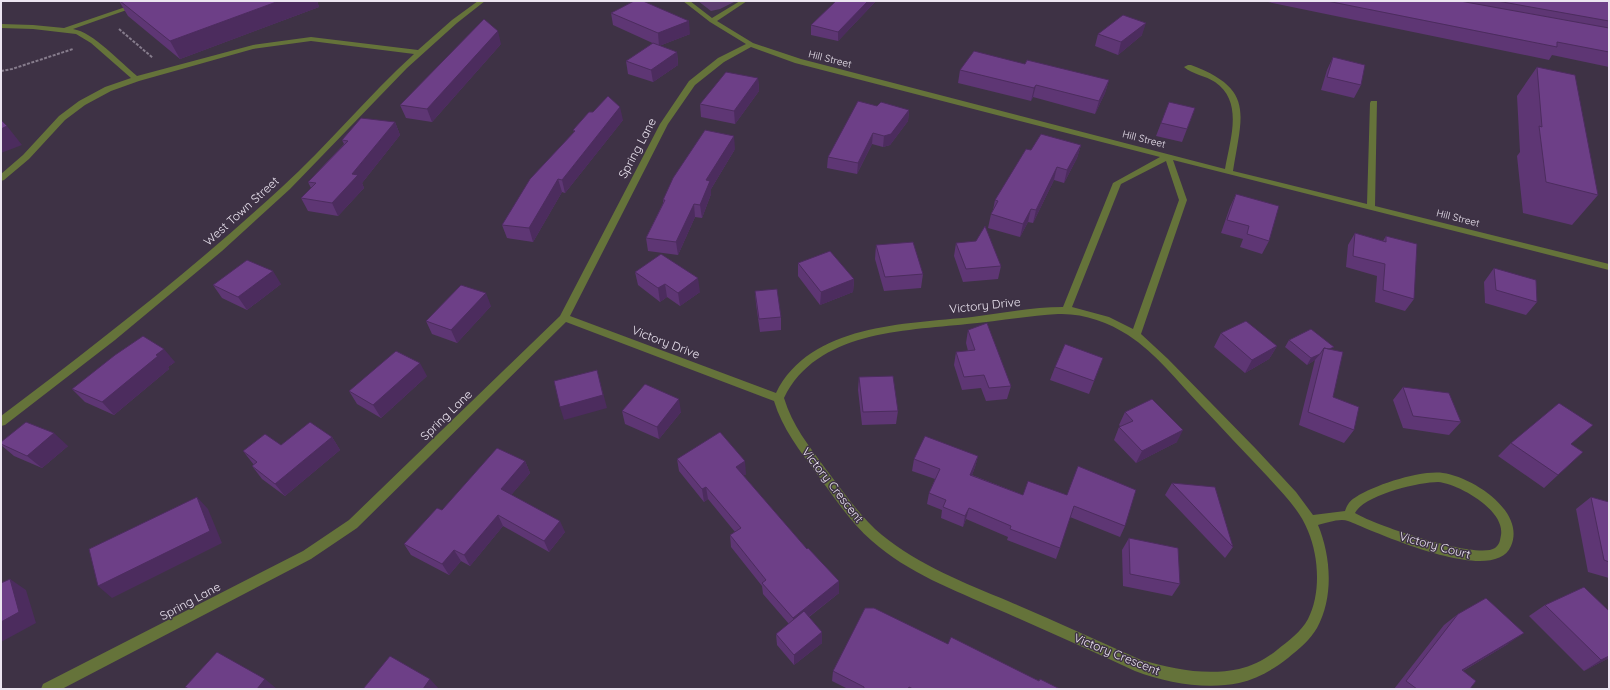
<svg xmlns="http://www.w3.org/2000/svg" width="1610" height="690" font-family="Quicksand,sans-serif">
	<rect width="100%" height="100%" fill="#3e3245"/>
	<path fill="#5d3c70" d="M698,1H736L720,9L711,11Z"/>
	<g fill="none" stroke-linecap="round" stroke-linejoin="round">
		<path stroke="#867c8c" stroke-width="2" stroke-dasharray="3 1.5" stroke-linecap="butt" d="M119,29L153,58
			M1,71L12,69L73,49"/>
		<path fill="#65733a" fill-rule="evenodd" d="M143,1H152L73,29C93,32 121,63 137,76L253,45L311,37L418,50L452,20L478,1H485L457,23L407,68L290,189L222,251L115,340L5,425L1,426V416C98,343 193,269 282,187C328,145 368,96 414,54L311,41L253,49L139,81L111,91L85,105L65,120L29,159L4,180L1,181V174L23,155L59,116L79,101L105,87L131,78L91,43L76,34L33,29L1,28V24L33,25L64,28Z
			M683,1H690L712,18L740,1H747L717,21L753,43L801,59L1225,169C1230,139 1244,102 1215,82C1206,76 1192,74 1184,67L1188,65H1191C1255,89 1242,114 1233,171L1367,204L1370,103L1371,101H1377L1375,206L1609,264V270L1173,160L1187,200L1141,334L1168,359L1256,449L1296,492L1313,515L1345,511C1347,505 1350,500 1356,497C1375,485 1420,470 1443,473C1472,477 1526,511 1511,546C1494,587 1376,532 1348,521C1340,518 1326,523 1318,525C1331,556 1334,597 1317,628C1310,640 1299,649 1288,658C1274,669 1257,679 1239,683C1206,690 1167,683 1135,671C1089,650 1043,629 997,609C954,590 908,573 872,541C850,522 834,497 817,474C800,451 782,428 774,401L566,322L357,528L311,559L62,689H41L43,684L303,551L349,520L560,316L660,124L689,81L718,58L746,44L710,22ZM751,47L795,63L1160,157L1113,183L1063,307C1032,307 1002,313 972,317C905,324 810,324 776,393L570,316L668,124L695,85L724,62ZM1166,161L1179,200L1133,329L1109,317L1072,307L1121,184ZM1058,314C1083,313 1108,322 1128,335C1156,353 1177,381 1200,405C1222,428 1245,453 1268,477C1283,494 1300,510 1308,531C1319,557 1321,594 1308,619C1301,632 1288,641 1277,650C1266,659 1253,666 1239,669C1206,676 1173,669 1141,660C1097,640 1052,620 1008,601C964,583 919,565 882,535C860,517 843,491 825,468C809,446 792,425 784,398C817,331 903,331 967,324C998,321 1028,316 1058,314ZM1438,482C1459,484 1505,510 1501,535C1500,540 1500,544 1495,548C1477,560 1374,525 1355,513C1364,495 1419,482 1438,482Z"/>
	</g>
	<path fill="#5e3674" d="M119,1H317L319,7L180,59L128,16Z
		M836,1H876L838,41L811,35V25Z
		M1268,1H1609V67L1552,55L1549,60L1268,2Z
		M611,13L690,34L659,46L613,25Z
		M1098,34L1142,35L1118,55L1095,46Z
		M501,44L432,122L406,118L400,105Z
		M677,52L678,65L653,82L628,74L626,61Z
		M1333,57L1361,85L1354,98L1321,90L1327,70Z
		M1025,64L1109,80L1105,93L1095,114L1033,97L1031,101L958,83L960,70Z
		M1537,67L1598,195L1572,225L1523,213L1517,156L1520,152L1517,96Z
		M758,78L759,91L735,124L701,117L700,104Z
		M877,106L909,110L908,121L890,145L883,147L872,144L857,174L827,168L828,157Z
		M1195,108L1182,142L1156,136L1161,123Z
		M623,120L565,193L562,192L533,242L507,238L502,225L574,132L573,130Z
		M395,122L400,135L362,183L364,188L338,216L308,211L301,198L311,188L308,182L344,144L342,140Z
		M1081,145L1077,158L1064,183L1054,180L1033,223L1028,222L1020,237L988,228L991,214L993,210L995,200L1031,150Z
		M735,149L711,189V194L702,218L695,217L678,255L648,251L646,238L663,203V200Z
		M1236,194L1269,241L1262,254L1240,247L1243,239L1221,233L1230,207Z
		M1355,233L1383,241L1386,236L1414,299L1405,311L1375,302L1377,276L1346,267L1348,245Z
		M956,243L1001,266L998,279L963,282L954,256Z
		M876,245L923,274L921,288L884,291L875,259Z
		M798,263L854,279L853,292L820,305L798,276Z
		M1494,268L1537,302L1526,315L1485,303L1484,282Z
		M635,272L700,292L680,306L667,297L660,302L638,285Z
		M281,284L247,310L222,298L213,285Z
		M755,291L781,317V330L760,332L756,304Z
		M491,306L457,343L432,334L426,321Z
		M968,330L1011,386L1007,399L986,401L981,388L962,390L954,365L956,352L968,351L966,343Z
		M1221,333L1277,346L1269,359L1245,373L1214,347Z
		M1289,340L1332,350L1333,397L1354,430L1344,443L1299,425L1315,360L1307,365L1285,347Z
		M1103,358L1089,394L1050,380L1055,367Z
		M175,362L168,367L169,369L114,415L85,402L72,389Z
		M427,376L381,418L357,404L349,391Z
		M859,377L898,411L896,424L862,425L858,390Z
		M1403,387L1461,422L1449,435L1403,428L1393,400Z
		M622,411L681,412L659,439L625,424Z
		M1125,412L1177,442L1136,463L1114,440L1119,427H1121L1119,425Z
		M332,437L340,450L285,496L262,479L252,466L254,465L243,451Z
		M1,442L68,446L42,468L14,456L1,445Z
		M1511,443L1572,444L1558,475L1544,488L1498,456Z
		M978,456L975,467L972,475L1023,495L1028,481L1125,526L1120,537L1070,517L1060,548L1056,559L1007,540L1008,537L966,519L963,527L941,518L942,510L927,504L929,493L935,479L912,471L914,459Z
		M677,459L746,474L743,476L807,549L839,581V593L809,617L822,643L794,665L777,645L776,634L789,624L763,594L762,586L731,547L730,535L735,532L708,499L704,502L679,471Z
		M525,461L530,473L511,495L565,532L549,552L503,526L470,566L461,561L449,575L411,555L404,544L442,510Z
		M1172,483L1233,547L1225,558L1165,495Z
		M1591,497L1609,502V578L1588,572L1576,509Z
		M1129,538L1180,584L1172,596L1123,586L1122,550Z
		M1545,605L1609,658L1584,671L1529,616Z
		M1458,614L1508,644L1463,671L1470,689H1394L1444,625Z
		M948,644L1060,689H848L832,681L833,671Z"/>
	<path fill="#4c2c5e" d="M279,1H317L319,7L180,59L170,41Z
		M868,1H876L838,41V32Z
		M689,21L690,34L659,46L658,33Z
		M1146,23L1142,35L1118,55L1121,42Z
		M498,31L501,44L432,122L427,109Z
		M677,52L678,65L653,82L651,70Z
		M758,78L759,91L735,124L734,111Z
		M1109,80L1105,93L1095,114L1099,101Z
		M1036,85L1033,97L1031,101L1034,88Z
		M620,107L623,120L565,193L562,180Z
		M909,110L908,121L890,145L883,147L884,136Z
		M395,122L400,135L362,183L364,188L338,216L332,203L352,174Z
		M7,126L22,145L1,153V129Z
		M873,133L872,144L857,174L858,163Z
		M734,136L735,149L711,189V194L702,218L700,205L706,180Z
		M1081,145L1077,158L1064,183L1067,170Z
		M1057,167L1054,180L1033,223L1036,210Z
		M558,179L562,192L533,242L529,228Z
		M694,204L695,217L678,255L676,242Z
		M1031,209L1028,222L1020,237L1023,224Z
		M273,271L281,284L247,310L238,297Z
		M698,278L700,292L680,306L678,293Z
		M854,279L853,292L820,305L821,292Z
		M665,284L667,297L660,302L658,288Z
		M486,293L491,306L457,343L451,330Z
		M1277,346L1269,359L1245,373L1252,360Z
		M164,349L175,362L168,367L169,369L114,415L102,402L156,355Z
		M1320,354L1315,360L1307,365L1311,358Z
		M420,363L427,376L381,418L373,405Z
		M597,370L607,408L564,420L560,407Z
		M679,399L681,412L659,439L657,427Z
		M1183,430L1177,442L1136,463L1142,451Z
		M54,433L68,446L42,468L27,456Z
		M332,437L340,450L285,496L275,484Z
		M978,456L975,467L968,486L970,475Z
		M525,461L530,473L506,501L501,489Z
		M745,461L746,474L737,480L736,467Z
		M706,487L708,499L704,502L702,489Z
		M197,497L208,509L222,543L112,598L98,586Z
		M969,508L966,519L963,527L965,516Z
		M498,515L503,526L470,566L464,555Z
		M560,521L565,532L549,552L544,541Z
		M454,550L461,561L449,575L442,564Z
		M10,579L26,590L36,623L1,642V622Z
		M839,581V593L793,629V618Z
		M822,632V643L794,665V655Z
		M1524,633L1508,644L1447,680L1462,670Z
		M1609,656V658L1584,671L1601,660Z
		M265,679L277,689H257Z
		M430,679L439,689H423Z"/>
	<path fill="#6d3f87" stroke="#4c2c5e" d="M120,1H279L170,41Z
		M634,1H643L689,21L658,33L611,13Z
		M836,1H868L838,32L811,25Z
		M1327,1H1460L1609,28V52L1557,42V47Z
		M1497,1H1609V21Z
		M1123,15L1146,23L1121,42L1098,34Z
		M484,19L498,31L427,109L400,105Z
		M653,43L677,52L651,70L626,61Z
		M974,51L1025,64L1027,60L1109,80L1099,101L1036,85L1034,88L960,70Z
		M1333,57L1365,65L1361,85L1327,77Z
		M1537,67L1575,75L1598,195L1546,182L1539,126L1542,127Z
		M726,72L758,78L734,111L700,104Z
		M608,96L620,107L562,180L558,179L529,228L502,225L530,179L575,131L573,130L589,112H593Z
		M858,101L877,106L881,102L909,110L891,134L884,136L873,133L858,163L828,157Z
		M1169,102L1195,108L1187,129L1161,123Z
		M361,118L395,122L352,174L358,175L332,203L301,198L316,183L308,182L348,141L342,140Z
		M1,120L7,126L1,129Z
		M705,130L734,136L706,180L710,181L700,205L694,204L676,242L646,238L665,200H663L673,178Z
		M1041,134L1081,145L1067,170L1057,167L1036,210L1031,209L1023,224L991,214L998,201L995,200L1026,149L1031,150Z
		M1236,194L1279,206L1269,241L1247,234L1249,226L1227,220Z
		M985,226L1001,266L966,269L956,243L976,241Z
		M1355,233L1386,242V236L1417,244L1414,299L1383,290L1385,264L1353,256Z
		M913,242L923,274L885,277L876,245Z
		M830,251L854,279L821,292L798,263Z
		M661,254L698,278L678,293L665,284L658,288L635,272Z
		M247,260L273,271L238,297L213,285Z
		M1494,268L1536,280L1537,302L1496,290Z
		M461,285L486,293L451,330L426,321Z
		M777,289L781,317L759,319L755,291Z
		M1246,321L1277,346L1252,360L1221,333Z
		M987,323L1011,386L989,388L984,375L964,377L956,352L975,350L968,330Z
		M1311,329L1334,347L1329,349L1324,348L1320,354L1311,358L1289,340Z
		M143,336L164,349L156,355L158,356L102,402L72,389L115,355Z
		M1065,344L1103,358L1094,381L1055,367Z
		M1324,348L1343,352L1333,397L1359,407L1354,430L1308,412Z
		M396,351L420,363L373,405L349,391Z
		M597,370L603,395L560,407L554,381Z
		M893,376L898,411L863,412L859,377Z
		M645,384L679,399L657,427L622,411Z
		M1403,387L1449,393L1461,422L1413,416Z
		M1152,399L1183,430L1142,451L1119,427L1133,421L1125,412Z
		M1559,403L1593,425L1571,444L1583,452L1558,475L1511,443Z
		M26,422L54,433L27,456L1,444V442Z
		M310,422L332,437L275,484L252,466L257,462L243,451L265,434L281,445Z
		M720,432L745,461L736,467L807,549L808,548L839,581L793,618L762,583L766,580L730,535L741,528L706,487L702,489L677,459Z
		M925,436L978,456L970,475L1023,495L1028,481L1067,495L1078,466L1136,490L1125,526L1074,506L1060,548L1010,529L1011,526L969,508L965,516L943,507L946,500L929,493L940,469L914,459Z
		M497,448L525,461L501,489L560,521L544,541L498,515L464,555L454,550L442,564L404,544L437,508L442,510Z
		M1172,483L1215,487L1233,547Z
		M197,497L210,531L98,586L89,549Z
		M1591,497L1609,502V562L1604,560Z
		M1129,538L1178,548L1180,584L1130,574Z
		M10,579L19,612L1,622V583Z
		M1584,587L1609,611V656L1601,660L1545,605Z
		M1486,598L1524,633L1462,670L1476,681L1470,689H1417L1406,681L1458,614Z
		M865,608H874L948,644L951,637L1039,681L1040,679L1060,689H913L909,687L908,689H864V687L833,671Z
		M804,611L822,632L794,655L776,634Z
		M217,652L265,679L257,689H189L185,687Z
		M390,656L430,679L423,689H363Z"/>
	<g text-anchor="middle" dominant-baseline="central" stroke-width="3" stroke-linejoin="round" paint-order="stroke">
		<g font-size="10" fill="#ece5f1" stroke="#3e3245">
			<text transform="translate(830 59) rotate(14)">Hill Street</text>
			<text transform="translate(1144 139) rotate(14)">Hill Street</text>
			<text transform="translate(1458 218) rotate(14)">Hill Street</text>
		</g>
		<g font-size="12" fill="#ece5f1" stroke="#3e3245">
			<text transform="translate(637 148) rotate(-62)">Spring Lane</text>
			<text transform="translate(241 211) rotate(-42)">West Town Street</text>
			<text transform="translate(985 305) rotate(-6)">Victory Drive</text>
			<text transform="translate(666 342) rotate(21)">Victory Drive</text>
			<text transform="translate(446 415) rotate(-44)">Spring Lane</text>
			<text transform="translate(833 485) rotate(52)">Victory Crescent</text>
			<text transform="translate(1435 545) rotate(15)">Victory Court</text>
			<text transform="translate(190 601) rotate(-28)">Spring Lane</text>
			<text transform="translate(1117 654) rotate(22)">Victory Crescent</text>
		</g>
	</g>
	<rect width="1610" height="690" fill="none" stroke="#ece5f1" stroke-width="4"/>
</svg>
